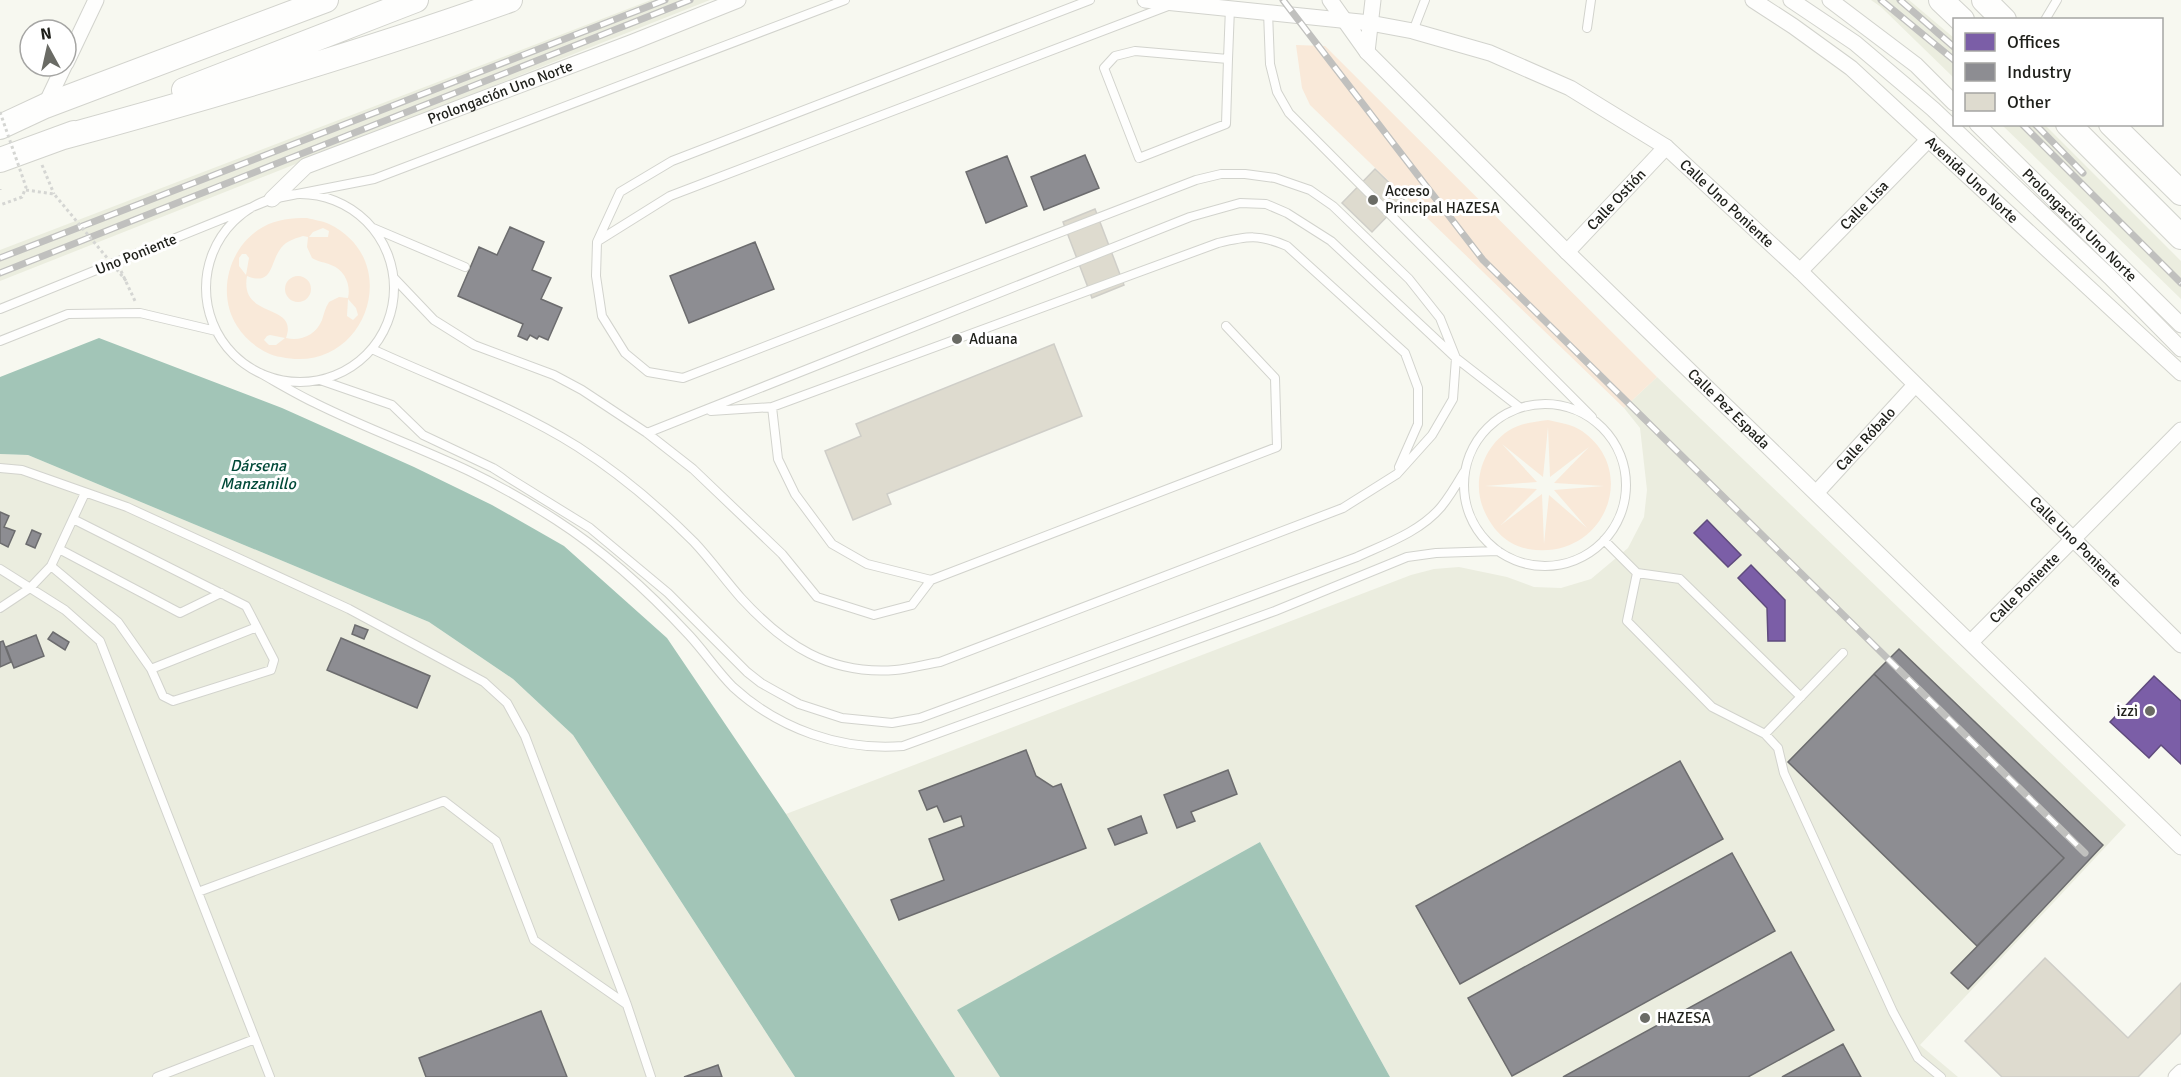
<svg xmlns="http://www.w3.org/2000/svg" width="2181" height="1077" font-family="Signika,sans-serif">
	<rect width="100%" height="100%" fill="#f7f8f0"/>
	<path fill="#ebeddf" d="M651,0H710L0,281V250Z
		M1871,0H1909L1954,38V78L1881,7Z
		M2002,125H2045L2181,261V299Z
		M1657,377L2126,825L1920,1045L1958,1077H1390L1260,842L958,1010L1000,1077H955L786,814L1411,575L1434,569L1459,567L1507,577L1534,587L1561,588L1591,579L1628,548L1644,517L1647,490L1640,428L1624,408Z
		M0,454L28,455L429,622L513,679L573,735L795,1077H0Z"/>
	<path fill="#f9e9d9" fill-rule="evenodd" d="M1296,45L1325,46L1657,377L1624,408L1310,105L1302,88Z
		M307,218C314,220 323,221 329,224C406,261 365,376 281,357C264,354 247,342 237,326C216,293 229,246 263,227C277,219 292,218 307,218ZM323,228L329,231L328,237H309L313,232ZM303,236L308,237L307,247L312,258C318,262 325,262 331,265C345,270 351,285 348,298L339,297L329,302C325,308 324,314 322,320C316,335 300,342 286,338C299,302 239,320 247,276C272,286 270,265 279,251C284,242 293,239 303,236ZM242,254H246L249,258L246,275L239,266V258ZM348,299L356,308L358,315L353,320L347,316ZM270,335L285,338L276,345H269L264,340L267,336Z
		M285 289a13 13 0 1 1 26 0a13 13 0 1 1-26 0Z
		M1548,420C1560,423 1572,424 1582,431C1641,472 1603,562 1528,549C1506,545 1491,528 1483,508C1472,480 1484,447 1508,431C1520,423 1534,422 1548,420ZM1548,427L1550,477L1589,447L1554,483L1604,486L1554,490L1587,528L1549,495L1544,544L1542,494L1501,525L1537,489L1485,486L1537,482L1502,444L1543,477Z"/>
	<path fill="#a2c5b7" d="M99,338L282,408L414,467L492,505L564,546L667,638L786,814L955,1077H795L573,735L513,679L429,622L28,455L0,454V377Z
		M1260,842L1390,1077H1000L957,1010Z"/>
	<path fill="#7b5ea7" stroke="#5f4b7d" stroke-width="1.5" d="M1707,520L1741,555L1728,567L1694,533Z
		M1751,565L1785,600V641H1768L1767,608L1738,578Z
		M2154,676L2181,701V764L2161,745L2149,758L2110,722Z"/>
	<path fill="#8d8d92" stroke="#6c6c6e" stroke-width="1.5" d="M1085,155L1099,188L1044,210L1031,177Z
		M1007,156L1027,206L986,223L966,172Z
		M510,227L544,242L532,270L551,278L541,299L562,308L548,340L539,336L537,339L530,335L527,340L518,336L523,324L458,296L479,247L497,255Z
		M755,242L774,289L689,323L670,276Z
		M0,512L9,516L4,527L15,531L8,547L0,543Z
		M32,530L41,534L35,548L26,544Z
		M355,625L368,630L364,639L352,634Z
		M53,632L69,642L65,650L48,639Z
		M36,635L44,656L14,668L6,647Z
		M341,638L430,676L417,708L327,670Z
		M3,641L11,662L0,667V642Z
		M1899,649L2103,845L1968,989L1951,973L2064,858L1874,674Z
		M1874,674L2064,858L1977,946L1788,762Z
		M1026,750L1036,776L1053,787L1061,784L1086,848L899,920L891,900L944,880L929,839L964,826L961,816L944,822L937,806L927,810L919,791Z
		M1680,761L1723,839L1460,984L1416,906Z
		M1228,770L1237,794L1191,812L1195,821L1177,828L1164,795Z
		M1141,816L1147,833L1115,845L1108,829Z
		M1732,853L1775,931L1512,1076L1468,998Z
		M1791,952L1834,1030L1748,1077H1563Z
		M541,1011L567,1077H426L419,1058Z
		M1843,1044L1861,1077H1782Z
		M718,1065L722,1077H684Z"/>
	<path fill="#dedbcf" stroke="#cfcec8" stroke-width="1.5" d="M1375,169L1405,198L1372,232L1342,203Z
		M1095,209L1124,285L1092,298L1063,222Z
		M1054,344L1082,416L887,494L891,504L853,520L825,451L861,436L856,424Z
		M2045,958L2128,1038L2181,983V1033L2138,1077H2002L1965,1041Z"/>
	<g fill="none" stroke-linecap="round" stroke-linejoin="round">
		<g stroke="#d2d3cd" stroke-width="10">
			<path id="lane" d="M1268,12L1270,64L1277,92L1289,113L1592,417
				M2045,20L2057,0
				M1587,28L1591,0
				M1413,31L1425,0
				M1135,51L1228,59L1226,124L1139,158L1104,68L1115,56Z
				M1228,59L1230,8
				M206 288a94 94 0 1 1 188 0a94 94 0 1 1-188 0Z
				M373,228L465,267
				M598,241L670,196L1168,6
				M394,278L434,320L474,345L554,375L582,390L647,433L693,469L782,554L817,597L874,615L912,605L931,580L1277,447L1275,378L1226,326
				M0,309L272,199L374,179L845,0
				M0,341L68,314L140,313L216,331
				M372,349C441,381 513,406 578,447C620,474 659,507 694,542C711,560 725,580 741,598C784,645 829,675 895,670C910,669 926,664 940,662L1343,508L1397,474L1432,435L1453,399L1456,358L1440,318L1409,279L1333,206L1310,190L1275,178L1245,174H1221L1196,180L683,378L648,372L625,353L602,316L596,276L597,242L620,192L672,161L1090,0
				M260,373C278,383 296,394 315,403C365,428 418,447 469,471C498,485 528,502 556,520C604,551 650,593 689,635C704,651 717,671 733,687C779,729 841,751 903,746L1275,611L1407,557L1436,553L1498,551
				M320,380L392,405L423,435L493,468L590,528L668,593L747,672L761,683L777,692L799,704L842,718L892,723L920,718L1357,557C1385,544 1420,532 1441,507C1450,496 1457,484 1464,472
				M1464 485a81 81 0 1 1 162 0a81 81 0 1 1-162 0Z
				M772,407L778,459L795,494L832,544L867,564L931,580
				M711,411L772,407L1218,243C1248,236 1259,234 1287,246L1405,353L1418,388V424L1399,467
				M647,433L1190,217L1240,203L1266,204L1287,213L1331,241L1456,358L1519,407
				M0,468L22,470L127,507L349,609L484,682L507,703L525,736L627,1005L651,1077
				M73,519L246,606L274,660L271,670L173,701L163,696L151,669L118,622L51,566L85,493
				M1604,540L1637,573L1627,621L1712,707L1765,734L1778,748L1784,773L1893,1012L1918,1058L1941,1077
				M59,549L180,613L221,593
				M0,569L65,610L100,641L270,1077
				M1637,573L1680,579L1801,697
				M0,608L30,588L51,566
				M151,669L257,627
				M1765,734L1843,653
				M198,892L444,801L496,841L534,940L626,1004
				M157,1077L255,1039"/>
		</g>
		<g stroke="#d2d3cd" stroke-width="17">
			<g id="street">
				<path id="s1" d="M1145,0L1370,23L1413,31L1490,53L1570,88L1666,147L1800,271L2181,645"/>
				<path id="s2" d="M1330,0L1367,52L1567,252L2181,847"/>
				<path id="s3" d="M1753,0L1793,26L1851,68L2181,373"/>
				<path d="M1791,0L1855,43L1933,109L2110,277L2181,349"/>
				<path d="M1830,0L1916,65L1954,103"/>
				<path d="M1367,52L1373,0"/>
				<path d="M66,63L96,0"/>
				<path d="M45,106L64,66"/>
				<path id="s4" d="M1977,124L2181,325"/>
				<path id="s5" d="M272,199L306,166L633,42L738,0"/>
				<path id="s6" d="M1567,252L1666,147"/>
				<path id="s7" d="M1800,271L1929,139"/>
				<path id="s8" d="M1817,492L1915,385"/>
				<path id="s9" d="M1971,642L2181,430"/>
				<path d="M2176,1077L2181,1072"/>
			</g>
		</g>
		<g stroke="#d2d3cd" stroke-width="26">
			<path id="primary" d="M1941,0L1962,20
				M1984,0L2004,20
				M184,90L416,0
				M2068,124L2181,237
				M2111,124L2181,193
				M0,127L45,106L326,0
				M60,138C211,97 362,53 510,0
				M0,160L74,133"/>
		</g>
		<path stroke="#d5d6d3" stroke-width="3" stroke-dasharray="3 3" stroke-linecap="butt" d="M42,165L54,194
			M0,189V190
			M121,271L135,301"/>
		<use href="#lane" stroke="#fefefd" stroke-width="8"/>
		<use href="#street" stroke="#fefefd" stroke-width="15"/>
		<use href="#primary" stroke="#fefefd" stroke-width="24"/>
		<g stroke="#c0c0be" stroke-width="7">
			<path id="rail" d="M1283,0L1483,260L2085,853
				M1881,0L1954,60
				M1900,0L1954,47
				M2022,124L2181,283
				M2035,124L2083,173
				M0,258L665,0
				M0,273L690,0"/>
		</g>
		<use href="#rail" stroke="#fff" stroke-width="4.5" stroke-dasharray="14" stroke-linecap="butt"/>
		<path stroke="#d5d6d3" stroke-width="3" stroke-dasharray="3 3" stroke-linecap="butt" d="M0,112L26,187L22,197L0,205
			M26,190L54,194L128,283"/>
	</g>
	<g fill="#6a6b65" stroke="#fff" stroke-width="2">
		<circle cx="1373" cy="200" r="6"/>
		<circle cx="957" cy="339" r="6"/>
		<circle cx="2150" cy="711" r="6"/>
		<circle cx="1645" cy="1018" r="6"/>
	</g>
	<g text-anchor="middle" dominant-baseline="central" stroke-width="6" stroke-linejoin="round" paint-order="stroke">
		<g font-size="15" fill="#1e1f1a" stroke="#fff">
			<text stroke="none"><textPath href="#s5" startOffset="255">Prolongación Uno Norte</textPath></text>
			<text stroke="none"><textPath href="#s3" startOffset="284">Avenida Uno Norte</textPath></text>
			<text stroke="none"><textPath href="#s6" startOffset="72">Calle Ostión</textPath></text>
			<text stroke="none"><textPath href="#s1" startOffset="633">Calle Uno Poniente</textPath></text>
			<text stroke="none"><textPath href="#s7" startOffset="92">Calle Lisa</textPath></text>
			<text stroke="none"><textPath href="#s4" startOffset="144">Prolongación Uno Norte</textPath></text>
			<text transform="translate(136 254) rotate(-22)">Uno Poniente</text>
			<text stroke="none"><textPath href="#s2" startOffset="572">Calle Pez Espada</textPath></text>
			<text stroke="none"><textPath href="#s8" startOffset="72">Calle Róbalo</textPath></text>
			<text stroke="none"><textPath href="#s1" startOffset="1119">Calle Uno Poniente</textPath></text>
			<text stroke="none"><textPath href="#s9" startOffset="76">Calle Poniente</textPath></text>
		</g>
		<g font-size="15" fill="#1e1f1a" stroke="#fff" text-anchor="start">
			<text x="1385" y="191">Acceso<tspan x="1385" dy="17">Principal HAZESA</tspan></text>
			<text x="969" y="339">Aduana</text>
			<text x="2138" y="711" text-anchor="end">izzi</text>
			<text x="1657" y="1018">HAZESA</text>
		</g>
		<g font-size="16" font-style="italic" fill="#004938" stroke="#fff">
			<text x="258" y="466">Dársena<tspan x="258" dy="18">Manzanillo</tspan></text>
		</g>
	</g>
	<rect x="1953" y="18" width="210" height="108" fill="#ffffff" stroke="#a5a5a3" stroke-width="1.5"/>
	<rect x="1965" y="33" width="30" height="18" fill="#7b5ea7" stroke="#a5a5a3" stroke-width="1.5"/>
	<text x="2007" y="48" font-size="18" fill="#1e1f1a">Offices</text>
	<rect x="1965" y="63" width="30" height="18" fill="#8d8d92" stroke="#a5a5a3" stroke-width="1.5"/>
	<text x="2007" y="78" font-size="18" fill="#1e1f1a">Industry</text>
	<rect x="1965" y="93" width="30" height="18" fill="#dedbcf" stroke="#a5a5a3" stroke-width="1.5"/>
	<text x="2007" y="108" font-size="18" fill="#1e1f1a">Other</text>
	<g transform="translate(48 48) rotate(352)"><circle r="28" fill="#ffffff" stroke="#a5a5a3" stroke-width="1.5"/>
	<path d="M0-4.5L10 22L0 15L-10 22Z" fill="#6a6b65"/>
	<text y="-9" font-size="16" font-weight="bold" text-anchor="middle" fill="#1e1f1a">N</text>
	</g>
</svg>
